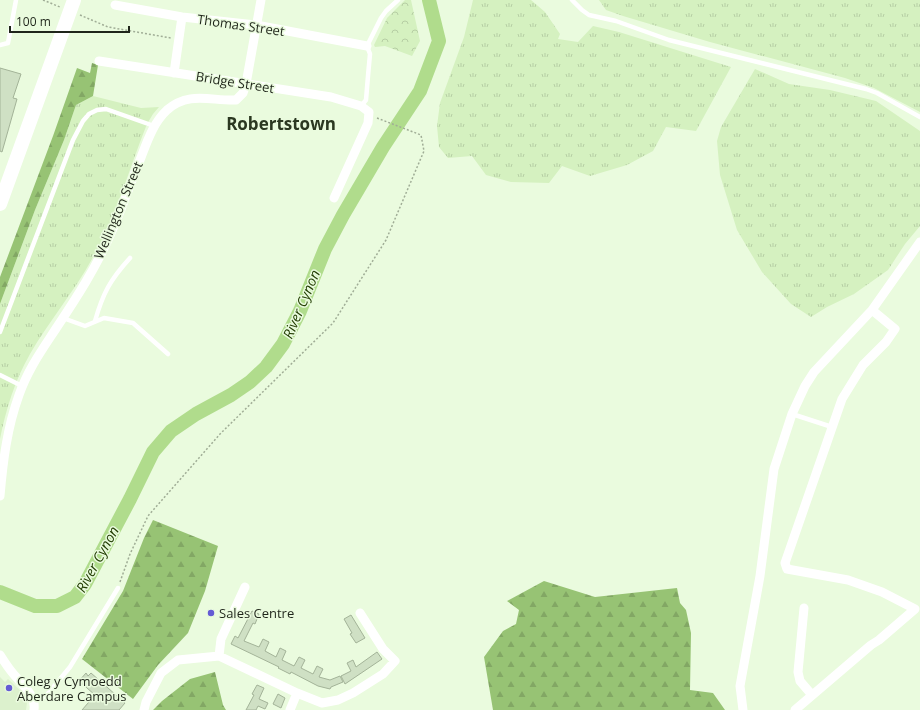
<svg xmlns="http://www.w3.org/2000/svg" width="920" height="710" font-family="'Open Sans',sans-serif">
	<defs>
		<pattern id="grass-tufts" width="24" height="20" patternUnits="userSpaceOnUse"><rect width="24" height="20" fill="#d5f1c0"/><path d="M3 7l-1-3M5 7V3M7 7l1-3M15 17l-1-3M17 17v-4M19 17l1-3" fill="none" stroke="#b6cea4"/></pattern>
		<pattern id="forest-firs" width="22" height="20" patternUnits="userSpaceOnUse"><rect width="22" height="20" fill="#97c374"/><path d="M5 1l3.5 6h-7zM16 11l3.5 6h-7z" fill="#82a764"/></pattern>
		<pattern id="park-crowns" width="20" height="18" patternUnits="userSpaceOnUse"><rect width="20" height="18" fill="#d5f1c0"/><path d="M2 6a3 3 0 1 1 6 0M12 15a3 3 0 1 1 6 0" fill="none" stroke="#b6cea4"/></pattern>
	</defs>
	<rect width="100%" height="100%" fill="#eafbde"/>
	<path fill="#dcf1cd" d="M0,677L5,682L8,679L24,694L27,703L26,710H0Z"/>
	<path fill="url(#grass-tufts)" d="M473,0H531L545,12L560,34L558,39L578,42L593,26L619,32L731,67L696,131L666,127L653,151L627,165L590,176L562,166L549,183L511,182L486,175L472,156L448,158L439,147L437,126L440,103L464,37Z
		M599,0H920V112L874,88L845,78L710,42L623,16L606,10Z
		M755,69L789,84L830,90L876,101L920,131V226L905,244L888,270L854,294L827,307L811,317L791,304L762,272L737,230L720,175L717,141L721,127Z
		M93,96L141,108L159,107L153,114L147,124C129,169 116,217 92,259C74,292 49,321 30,354C15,380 6,409 0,439V304L35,210L64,140L76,105Z"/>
	<path fill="url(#forest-firs)" d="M92,63L98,65L93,96L76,105L64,140L35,210L0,304V277L53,136L77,68L90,73Z
		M153,520L218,546L205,591L188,633L158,665L133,699L82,659L123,591L144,538Z
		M544,581L595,597L677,588L680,603L686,610L691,633L690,690L713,693L725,710H493L484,657L503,631L516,624L519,610L507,601Z
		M215,672L223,705L226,710H153L162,701L190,679Z"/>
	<path fill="url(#park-crowns)" d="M405,0H411L420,41L412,56L385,46L375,47L374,45L387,18Z"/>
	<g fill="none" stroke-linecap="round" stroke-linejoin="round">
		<path stroke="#b0dc8c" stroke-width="14" d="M0,592L35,606H57L75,597L85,584L130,499L153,452L171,431L196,414L231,395L250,382L266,367L283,344L300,311L325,249L343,215L383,147L420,91L439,41L429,0"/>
	</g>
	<path fill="#cfe0c4" stroke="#a3b398" d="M0,68L21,74L13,98L17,99L2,152L0,151Z
		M252,611L259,614L255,624L253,623L244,641L259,647L263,639L269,642L265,651L276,657L280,648L286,651L282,660L294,666L299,657L305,660L301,668L313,674L317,666L323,669L319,677L330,680L340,676L343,682L331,687L330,689L318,686L291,672L290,674L278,668L279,667L231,644L235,636L238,638Z
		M351,615L365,638L356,643L350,634L352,633L344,619Z
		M377,652L382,659L345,684L341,676L351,671L347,663L353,660L356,667Z
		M86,673L88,676L91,673L125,703L119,710H82L95,695L79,681Z
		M257,685L264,688L259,699L268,703L265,709L258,706L256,710H246L254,695L252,694Z
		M278,694L285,698L281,708L273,704Z"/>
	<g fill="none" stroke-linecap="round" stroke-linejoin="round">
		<path stroke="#a0ad96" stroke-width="1.5" stroke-dasharray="2 2" stroke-linecap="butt" d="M43,0L60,7
			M80,15L108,27L171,38
			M120,582L130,554L148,516L220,434L333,323L386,240L424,151L421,135L377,118"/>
		<path stroke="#fff" stroke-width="4.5" d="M572,0L582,10L589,15L616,21L669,40L866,89L877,93L920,117
			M0,45L8,43L16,0
			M361,106L366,100L368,76L370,54L367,46L381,18L386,11L398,0
			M63,318L85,326L104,318L133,323L168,354
			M95,321C103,293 110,280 130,258
			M0,332L73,140L83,121L89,114L97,110L106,109L154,126
			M0,375L22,386
			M792,414L832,427
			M34,700L46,696L70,667L118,588"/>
		<path stroke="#fff" stroke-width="9" d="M115,5L182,17L256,25L367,46
			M99,61L331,97L361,106L369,112L368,123L334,198
			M174,73L182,17
			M0,496C3,461 7,428 19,395C28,369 42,350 57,327C77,297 97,266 111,233C122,209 130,184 140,160C147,142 153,123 167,110C189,91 210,101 236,100L243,93L246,84L261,0
			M804,608L798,672L800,681L812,695
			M0,655C5,663 10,671 17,678C25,688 36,696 34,710
			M219,656L221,639L245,587
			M144,710L146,702L161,673L178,660L219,656L297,693L322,703L338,700L353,693L383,674L395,661L383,649L360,613
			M290,710L297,693
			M743,710L740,686L760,576L774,469L792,414L805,386L814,372L872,310L920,242
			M795,710L871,645L879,640L915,609L882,592L848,580L787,569L785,563L842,399L863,365L886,342L895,329L872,310"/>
		<path stroke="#fff" stroke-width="14" d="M0,204L74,0"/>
	</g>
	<g fill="#645bd4" stroke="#eafbde" stroke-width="1.5">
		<circle cx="211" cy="613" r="4"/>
		<circle cx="9" cy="688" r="4"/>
	</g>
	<g text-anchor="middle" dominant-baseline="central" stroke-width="3" stroke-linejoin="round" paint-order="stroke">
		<g font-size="13" fill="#1f251a" stroke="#eafbde">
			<text transform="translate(241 25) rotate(8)">Thomas Street</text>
			<text transform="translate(235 82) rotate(9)">Bridge Street</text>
			<text transform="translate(118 210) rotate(-67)">Wellington Street</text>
		</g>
		<g font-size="13" fill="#1f251a" stroke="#eafbde" text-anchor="start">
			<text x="219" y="613">Sales Centre</text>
			<text x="17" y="681">Coleg y Cymoedd<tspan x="17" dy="15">Aberdare Campus</tspan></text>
		</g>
		<g font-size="14" font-style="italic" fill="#243f05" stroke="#eafbde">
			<text transform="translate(301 304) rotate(-67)">River Cynon</text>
			<text transform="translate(97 559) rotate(-61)">River Cynon</text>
		</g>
		<g font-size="17" font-weight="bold" fill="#2b3821" stroke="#eafbde">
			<text x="281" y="123">Robertstown</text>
		</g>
	</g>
	<path d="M10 26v6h119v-6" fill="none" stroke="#1f251a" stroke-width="2"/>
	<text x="16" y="26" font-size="12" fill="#1f251a" stroke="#eafbde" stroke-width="3" paint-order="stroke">100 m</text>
</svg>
